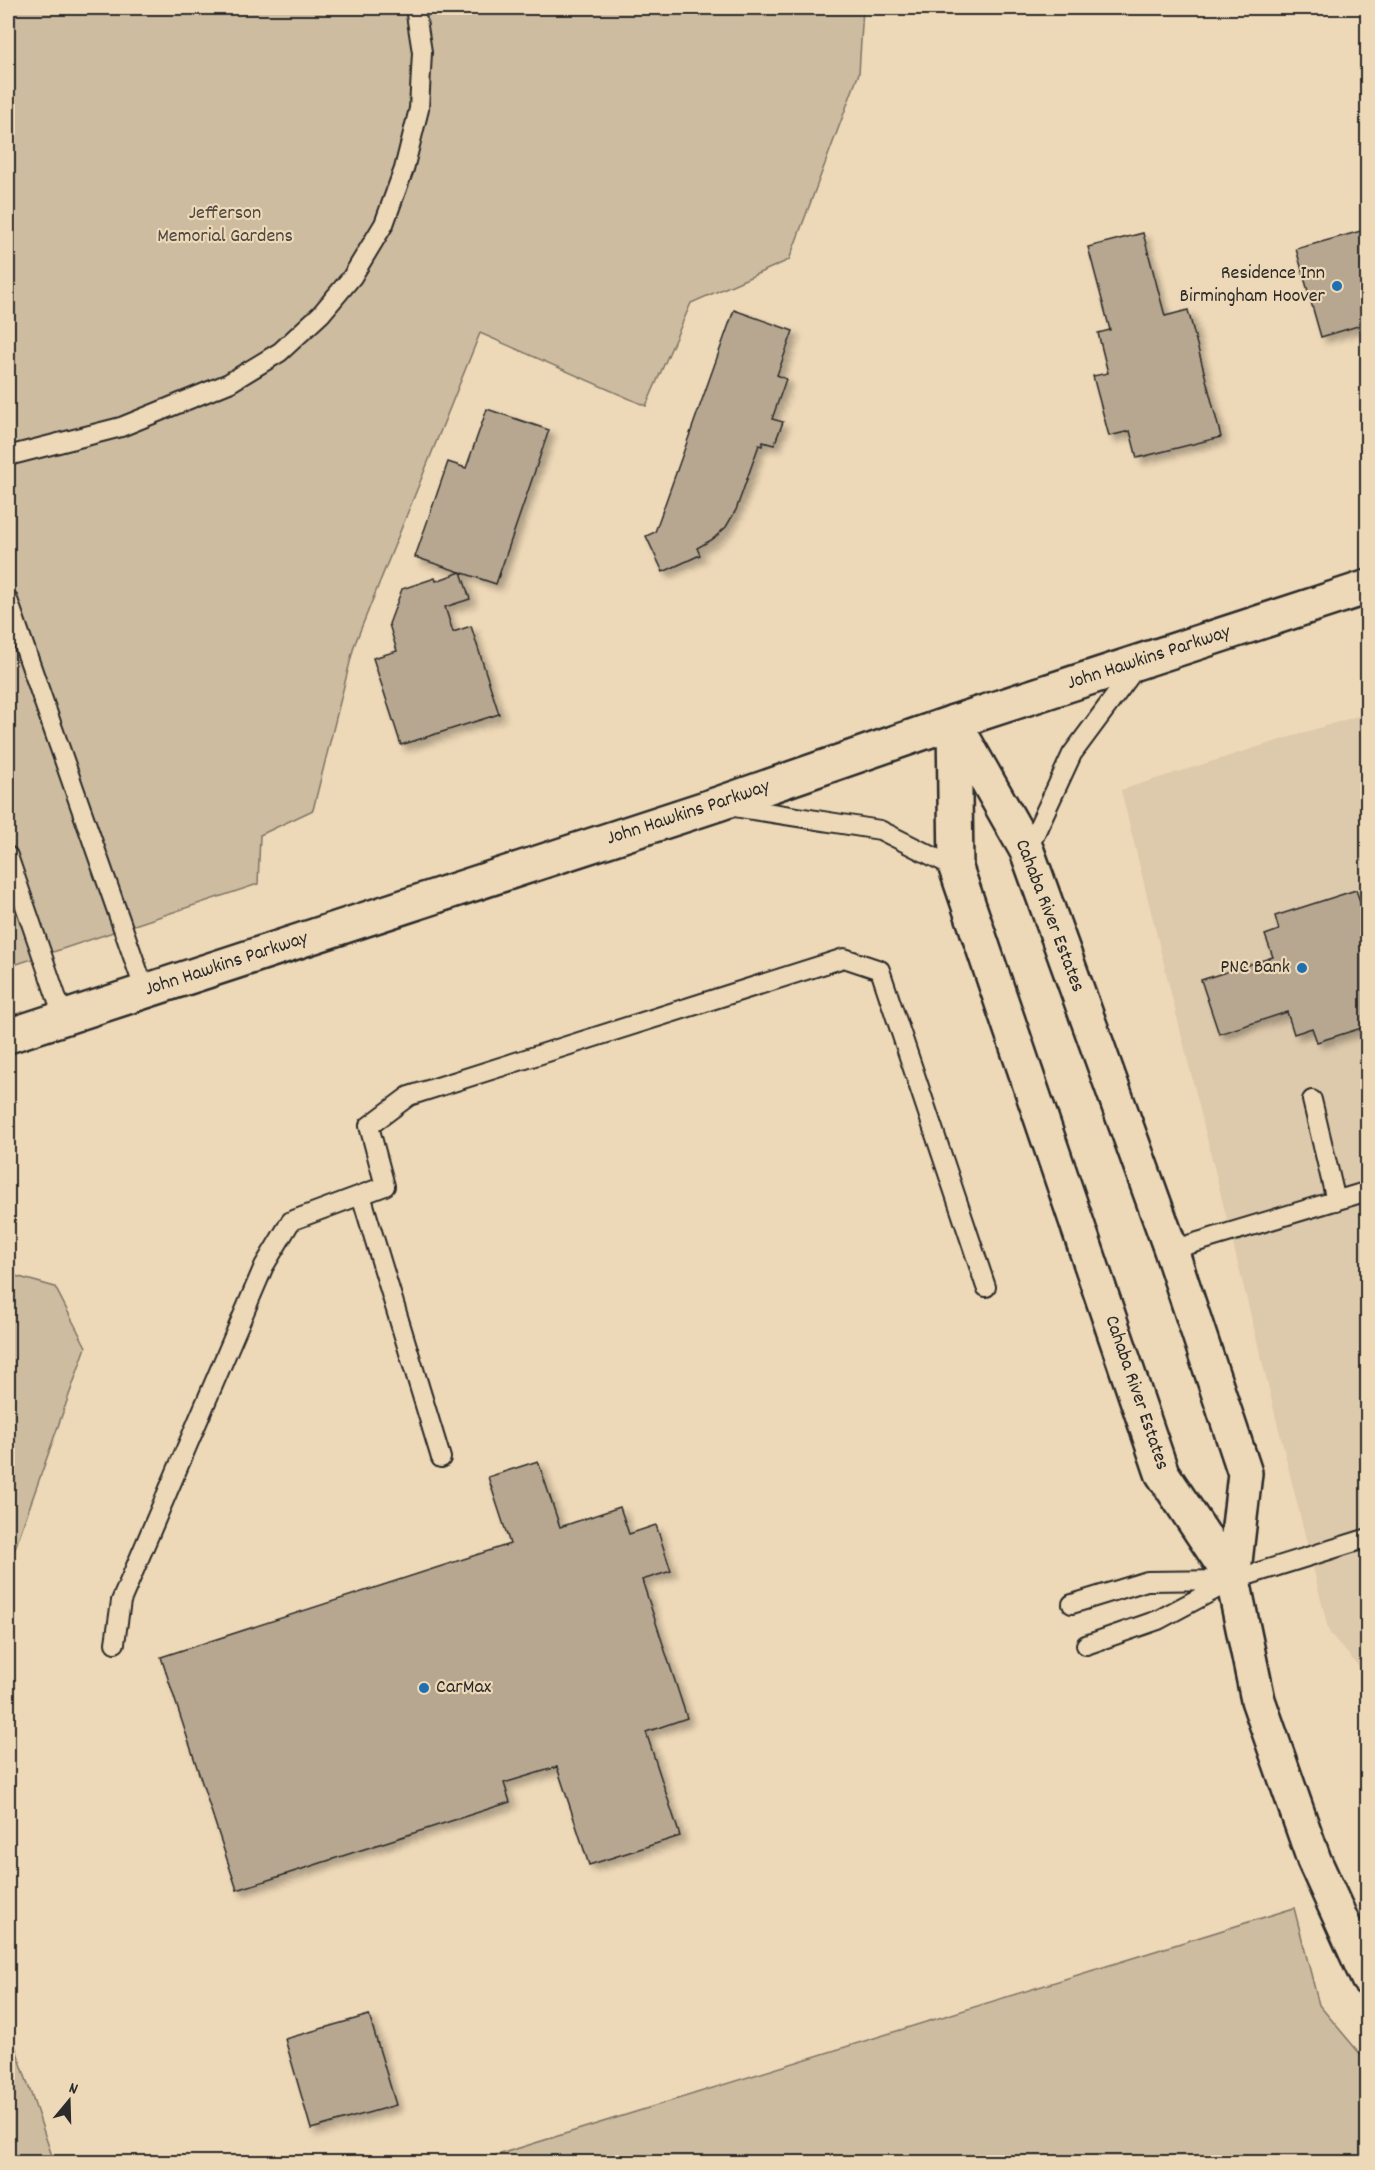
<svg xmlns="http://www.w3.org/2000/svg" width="1375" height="2170" font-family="Dekko,sans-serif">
	<defs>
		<filter id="shadow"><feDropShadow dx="5.5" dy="5.5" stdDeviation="3" flood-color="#0004"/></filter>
	</defs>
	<rect width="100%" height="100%" fill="#edd8b7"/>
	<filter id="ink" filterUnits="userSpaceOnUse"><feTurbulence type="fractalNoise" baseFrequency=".0167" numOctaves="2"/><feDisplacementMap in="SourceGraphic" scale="12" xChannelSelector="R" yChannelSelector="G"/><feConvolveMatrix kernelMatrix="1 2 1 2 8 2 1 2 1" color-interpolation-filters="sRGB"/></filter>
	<g filter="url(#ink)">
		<path fill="#ddc9ab" d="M1367,713V1676L1329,1632L1121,790Z"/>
		<path fill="#cebca0" stroke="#7c7466" stroke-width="1.5" d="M8,8H863L859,73L789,260L691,303L646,406L480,333L354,646L313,810L260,835L258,884L8,967Z
			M12,1275L55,1287L86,1347L8,1568V1289Z
			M1294,1908L1319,2005L1367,2062V2162H474Z
			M8,2025L54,2162H8Z"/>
		<path fill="#b7a790" stroke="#2b2b2b" stroke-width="1.5" filter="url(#shadow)" d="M1368,229V323L1321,337L1296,249Z
			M1143,233L1165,316L1188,310L1221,437L1137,458L1130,431L1109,436L1093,376L1108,373L1098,333L1110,330L1088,247Z
			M734,310L793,331L777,375L786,379L772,419L783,422L774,445L763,442L762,446L759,445L736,510L726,527L713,539L697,548L700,555L663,572L646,536L655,532Z
			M487,409L549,430L496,584L415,557L448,462L466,468Z
			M461,572L470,599L445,607L453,632L471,626L499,714L401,745L373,658L397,651L389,624L402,589L435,578L436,581Z
			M1356,890L1368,924V1026L1317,1042L1312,1028L1294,1034L1287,1012L1219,1034L1201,980L1273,957L1265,935L1279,930L1275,916Z
			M538,1461L560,1527L620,1507L629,1534L656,1525L671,1571L642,1580L687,1718L646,1732L680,1836L589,1865L557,1767L504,1783L510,1802L237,1890L161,1657L510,1544L488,1477Z
			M369,2015L396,2105L311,2129L285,2039Z"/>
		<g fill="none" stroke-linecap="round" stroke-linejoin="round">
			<g stroke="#2b2b2b" stroke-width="22">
				<path id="lane" d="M8,456L121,427L229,383L280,352L321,314L352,277L384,224L404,169L419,109L422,52L415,8
					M8,600L145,991
					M728,806L880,830L956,868
					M1027,851L1072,754L1138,665
					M8,856L64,1019
					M1312,1100L1336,1201
					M361,1195L441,1458
					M1171,1250L1368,1191
					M1072,1604L1147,1581L1228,1580
					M115,1643L121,1601L264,1266L291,1221L385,1186L369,1126L409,1096L844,958L880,970L986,1287
					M1086,1645L1158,1620L1233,1580L1368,1538"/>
			</g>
			<g stroke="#2b2b2b" stroke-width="38">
				<path id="street" d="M954,722L1027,851L1171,1250L1245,1473L1233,1580L1162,1473L956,868Z
					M1233,1580L1258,1700L1314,1860L1368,1979"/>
			</g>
			<g stroke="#2b2b2b" stroke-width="38">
				<g id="secondary">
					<path id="s1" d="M8,1036L718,804L954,722L1368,587"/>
				</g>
			</g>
			<use href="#lane" stroke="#edd8b7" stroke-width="18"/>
			<use href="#street" stroke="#edd8b7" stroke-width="33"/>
			<use href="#secondary" stroke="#edd8b7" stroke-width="33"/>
		</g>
	</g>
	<g fill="#1f6fb2" stroke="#edd8b7" stroke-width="2">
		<circle cx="1337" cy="286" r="6"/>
		<circle cx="1302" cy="968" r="6"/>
		<circle cx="424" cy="1688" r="6"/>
	</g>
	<g text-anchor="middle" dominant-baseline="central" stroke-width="4.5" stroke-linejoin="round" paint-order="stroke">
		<g font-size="20" fill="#4c4842" stroke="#edd8b7">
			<text x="225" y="214">Jefferson<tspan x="225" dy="23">Memorial Gardens</tspan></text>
		</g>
		<g font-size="20" fill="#2b2b2b" stroke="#edd8b7" text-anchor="end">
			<text x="1325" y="274">Residence Inn<tspan x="1325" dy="23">Birmingham Hoover</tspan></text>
			<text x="1290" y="968">PNC Bank</text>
			<text x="436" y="1688" text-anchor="start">CarMax</text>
		</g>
		<g font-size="20" fill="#2b2b2b" stroke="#edd8b7">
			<text stroke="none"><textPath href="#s1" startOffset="1202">John Hawkins Parkway</textPath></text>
			<text stroke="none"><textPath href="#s1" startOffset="716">John Hawkins Parkway</textPath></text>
			<text transform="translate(1049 916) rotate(69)">Cahaba River Estates</text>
			<text stroke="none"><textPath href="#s1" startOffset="230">John Hawkins Parkway</textPath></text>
			<text transform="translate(1136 1393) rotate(71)">Cahaba River Estates</text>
		</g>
	</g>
	<rect width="1375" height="2170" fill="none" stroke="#edd8b7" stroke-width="30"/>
	<rect x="15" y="15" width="1345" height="2140" fill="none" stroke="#2b2b2b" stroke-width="2" filter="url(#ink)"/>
	<g transform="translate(69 2101) rotate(19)" stroke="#edd8b7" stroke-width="4.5" paint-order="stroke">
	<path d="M0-4.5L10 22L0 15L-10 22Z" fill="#2b2b2b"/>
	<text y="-9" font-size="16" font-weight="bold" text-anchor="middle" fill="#2b2b2b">N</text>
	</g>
</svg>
